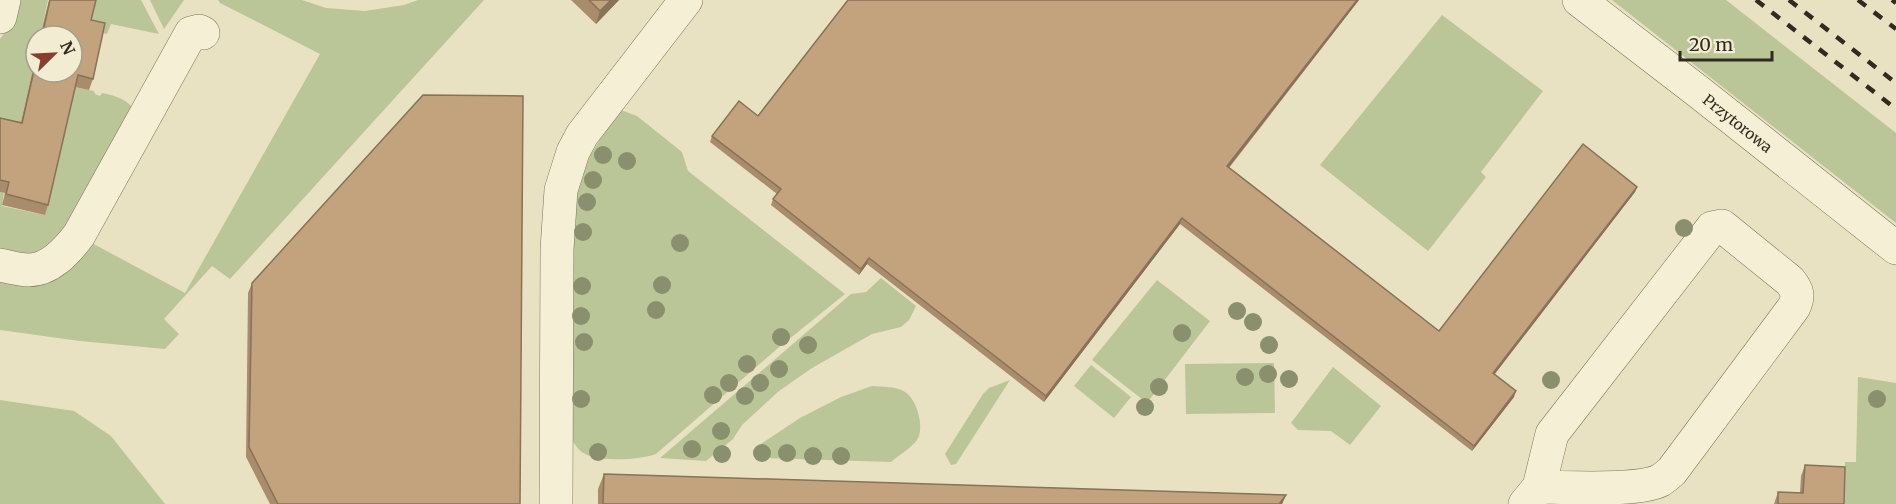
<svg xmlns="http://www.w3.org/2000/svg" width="1896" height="504" font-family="Merriweather,serif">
	<rect width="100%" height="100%" fill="#e8e2c3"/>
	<path fill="#bac598" d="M15,0H48L40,36H36V55L16,144L0,141V39L5,32Z
		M95,0H141L159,34L111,24L107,34L88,30Z
		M150,0H184L164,29Z
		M218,0H302L326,8L365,11L404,5L418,0H484L230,279L212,266L164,319L179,334L165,349L80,341L0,330V278L88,241L185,293L320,54L220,3Z
		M1612,0H1726L1896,133V223Z
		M1442,15L1543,91L1481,172L1486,177L1428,251L1320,165Z
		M74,87L94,91L95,94L100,96L102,93C116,96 124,98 133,108L64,235L40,255L0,254V192L4,193L2,206L45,215Z
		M618,109L637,116L682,152L688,171L845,294L778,348L656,454C639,460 602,462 585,454C579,451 576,446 572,440V238L578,182L590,156Z
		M881,278L916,306L909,320L901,327L872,334L812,368L779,391L742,425L733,439L706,461L660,458L851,294L866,292Z
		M1157,280L1210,321L1147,403L1092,360Z
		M1274,363L1275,413L1186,414L1185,364Z
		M1091,365L1131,397L1114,418L1074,386Z
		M1333,367L1381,406L1350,445L1331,431L1298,430L1291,423Z
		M1858,377L1896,383V504H1843L1845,462H1856Z
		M1010,380L956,464L951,465L945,454L983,394L989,388Z
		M872,386C883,387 896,386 905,392C917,399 925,428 917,440C911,448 899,455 891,462L759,458L761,444L800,418L841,397Z
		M0,400L74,411L111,436L165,504H0Z"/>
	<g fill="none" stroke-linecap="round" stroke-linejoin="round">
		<g stroke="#81745c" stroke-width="34">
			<g id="minor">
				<path id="s1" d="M1579,0L1700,93L1896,248"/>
				<path d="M0,17L4,0"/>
				<path d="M0,265C9,267 19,270 29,270C50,270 67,251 79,235L191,33L199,31L203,33"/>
				<path d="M556,504L557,249L561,190L573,152L582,135L686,0"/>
				<path d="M1525,504L1539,487L1552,434L1712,228L1722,226L1790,281C1798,291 1799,296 1794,307L1672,471C1669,474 1665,477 1661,480C1639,492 1567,487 1539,487"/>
			</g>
		</g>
		<use href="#minor" stroke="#f4efd5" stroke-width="33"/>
		<path stroke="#322a1e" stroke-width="4.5" stroke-dasharray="10 10" stroke-linecap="butt" d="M1756,0L1896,109
			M1789,0L1896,83
			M1858,0L1896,29
			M1892,0L1896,3"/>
	</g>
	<g fill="#8a906d">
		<circle cx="603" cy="155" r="9"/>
		<circle cx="627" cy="161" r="9"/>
		<circle cx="593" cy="180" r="9"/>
		<circle cx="587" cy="202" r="9"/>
		<circle cx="1684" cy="228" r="9"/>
		<circle cx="583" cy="232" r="9"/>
		<circle cx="680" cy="243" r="9"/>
		<circle cx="662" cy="285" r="9"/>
		<circle cx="582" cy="286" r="9"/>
		<circle cx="656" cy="310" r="9"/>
		<circle cx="1237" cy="311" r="9"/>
		<circle cx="581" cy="316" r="9"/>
		<circle cx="1253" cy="322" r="9"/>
		<circle cx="1182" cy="333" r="9"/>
		<circle cx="781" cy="337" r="9"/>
		<circle cx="584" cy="342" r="9"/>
		<circle cx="808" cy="345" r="9"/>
		<circle cx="1269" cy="345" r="9"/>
		<circle cx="747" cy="364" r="9"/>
		<circle cx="779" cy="369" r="9"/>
		<circle cx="1268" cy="374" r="9"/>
		<circle cx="1245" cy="377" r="9"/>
		<circle cx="1289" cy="379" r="9"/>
		<circle cx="1551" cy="380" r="9"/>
		<circle cx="729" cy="383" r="9"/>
		<circle cx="760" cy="383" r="9"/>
		<circle cx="1159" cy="387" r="9"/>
		<circle cx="713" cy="395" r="9"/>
		<circle cx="745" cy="396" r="9"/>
		<circle cx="581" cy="399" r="9"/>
		<circle cx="1877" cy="399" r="9"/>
		<circle cx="1145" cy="407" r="9"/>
		<circle cx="721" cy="431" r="9"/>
		<circle cx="692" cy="449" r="9"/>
		<circle cx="598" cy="452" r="9"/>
		<circle cx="762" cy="453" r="9"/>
		<circle cx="787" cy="453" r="9"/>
		<circle cx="722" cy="454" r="9"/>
		<circle cx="813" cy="456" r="9"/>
		<circle cx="841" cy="456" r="9"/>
	</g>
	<path fill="#a88c6c" d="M49,0H96L91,20L93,79L89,90L75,87L48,205L45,215L2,205L5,193L0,192V118L21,122L36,55V72L72,36H40Z
		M571,0H619L596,24Z
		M848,0H1359L1229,168L1439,331L1637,187L1635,192L1494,374L1514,397L1472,451L1180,224L1044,402L867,264L859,275L771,205L773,199L777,194L710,142L712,136L758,116Z
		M252,283L520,504H270L246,457L248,293Z
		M1805,465L1844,504H1774L1778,492L1800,493L1801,476Z
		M604,474L1286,495L1282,504H598V489Z"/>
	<path fill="#887258" d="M611,0H619L596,24L600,11Z
		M1357,0H1359L1225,172L1227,166Z
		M1637,187L1635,192L1491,379L1493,373Z
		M1182,218L1180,224L1044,402L1046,396Z
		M869,258L867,264L859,275L861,269Z
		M1516,391L1514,397L1472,451L1474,446Z
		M1286,495L1282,504H1279Z"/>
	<path fill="#c3a37d" stroke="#887258" stroke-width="1.5" d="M50,0H96L91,20L105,23L93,79L78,75L48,205L6,194L9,182L0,180V118L22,123L36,62V72H72V36H42Z
		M589,0H611L600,11Z
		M848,0H1357L1227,166L1439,331L1583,144L1637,187L1493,373L1516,391L1474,446L1182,218L1046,396L869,258L861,269L773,199L781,189L712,136L739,101L758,116Z
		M423,95L523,96L520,504H278L249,447L252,283Z
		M1805,465L1845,467L1844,504H1778V492L1803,493Z
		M604,474L1286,495L1279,504H603Z"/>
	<g text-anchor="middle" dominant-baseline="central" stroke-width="5" stroke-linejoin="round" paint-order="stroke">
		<g font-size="15" fill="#322a1e" stroke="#f1ecd2">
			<text stroke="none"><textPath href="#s1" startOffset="201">Przytorowa</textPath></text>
		</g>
	</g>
	<g transform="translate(54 54) rotate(66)"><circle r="28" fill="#f1ecd2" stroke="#a59e8a" stroke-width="1.5"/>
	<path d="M0-4.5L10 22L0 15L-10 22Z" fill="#893d32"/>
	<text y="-9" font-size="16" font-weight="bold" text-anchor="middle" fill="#322a1e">N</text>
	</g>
	<path d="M1680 51v9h92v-9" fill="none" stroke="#322a1e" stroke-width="3"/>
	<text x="1689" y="51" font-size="18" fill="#322a1e" stroke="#f1ecd2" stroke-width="4.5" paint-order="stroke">20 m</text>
</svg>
